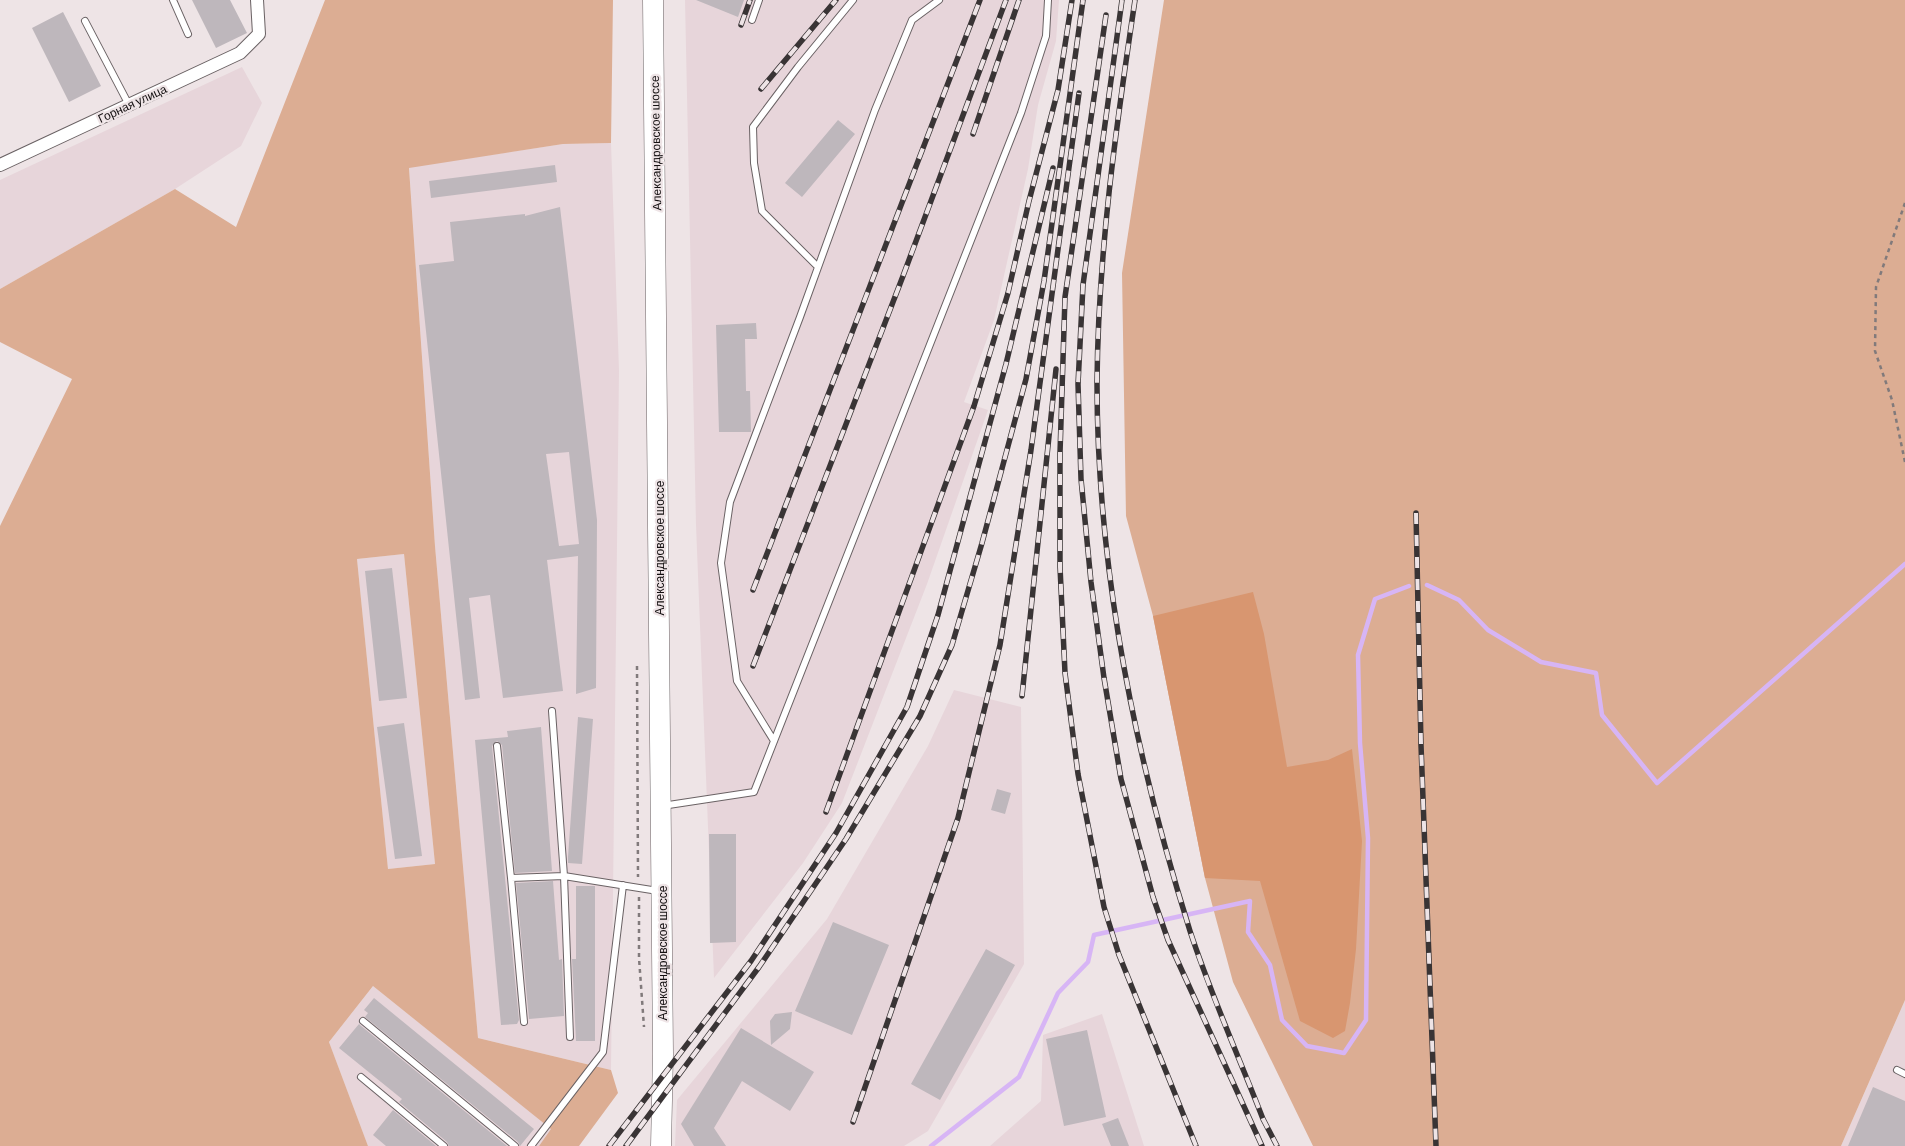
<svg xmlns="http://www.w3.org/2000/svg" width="1905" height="1146" font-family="Barlow,sans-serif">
	<rect width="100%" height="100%" fill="#eee4e6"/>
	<path fill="#e7d5da" d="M685,0H1059L1056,41L1038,105L1028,169L994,320L964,402L988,410L927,584L842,803L803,863L714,978L696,525Z
		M242,67L262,103L241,146L175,189L0,289V180Z
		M611,143L619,370L611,1070L478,1038L435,546L409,167L563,144Z
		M404,554L435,864L388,869L357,559Z
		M954,690L1021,707L1024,964L928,1131L904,1146H675L677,1100L827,919L928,746Z
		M373,986L552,1129L539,1146H368L329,1042Z
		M1905,1000V1146H1841Z
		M1102,1014L1144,1146H990L1041,1101L1043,1035Z"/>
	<path fill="#dcad93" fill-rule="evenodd" d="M325,0H613L611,143L563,144L409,168L435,546L478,1038L611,1070L618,1093L579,1146H539L551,1129L373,986L329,1042L368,1146H0V526L72,379L0,342V289L175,189L236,227ZM404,554L435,864L388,869L357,559Z
		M1164,0H1905V1000L1841,1146H1313L1233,982L1205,878L1153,616L1126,516L1122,273Z"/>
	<path fill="#d89670" d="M1253,592L1264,634L1287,767L1328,760L1352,749L1362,841L1356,949L1350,1003L1345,1031L1333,1038L1300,1021L1260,881L1205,878L1153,616Z"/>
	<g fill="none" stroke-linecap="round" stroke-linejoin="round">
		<path stroke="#d7b5f5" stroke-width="4.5" d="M1427,585L1459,600L1488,630L1541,662L1596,673L1602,715L1657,783L1905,564
			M931,1146L1019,1077L1058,993L1088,962L1094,935L1250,901L1248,932L1270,965L1282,1020L1307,1046L1344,1053L1366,1020L1368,838L1360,743L1358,655L1375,599L1409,586"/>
	</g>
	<path fill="#beb7bc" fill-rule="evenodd" d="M192,0H230L247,33L216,48Z
		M696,0H744L738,17Z
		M63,12L101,86L69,102L32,28Z
		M838,120L855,134L802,197L785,183Z
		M555,165L557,182L431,198L429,181Z
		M560,207L597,520L596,688L576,694L578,556L547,560L563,691L503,698L490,595L469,598L480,698L465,700L419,265L454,261L450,222L525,214V216ZM569,452L579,544L559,546L546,454Z
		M756,323L757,339H745L746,391H750L751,432H719L716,325Z
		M392,568L407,698L379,701L365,571Z
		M578,717L593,719L582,864L568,863V857Z
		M404,723L422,856L395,859L377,727Z
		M541,727L552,871L515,873L502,745L497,741L492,746L519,1020L517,1024L501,1025L475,740L508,737L507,731Z
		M997,789L1011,793L1005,814L991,810Z
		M709,834H736V942L710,943Z
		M553,881L559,960L562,959L564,1016L529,1019L516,883Z
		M576,886H595V1041H576L572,959H576Z
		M833,922L889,945L852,1035L795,1011Z
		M986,949L1015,965L940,1100L911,1084Z
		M374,998L534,1129L520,1146L518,1142L365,1017L368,1013L364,1010Z
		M792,1012L790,1029L771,1045L770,1021L775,1014Z
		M359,1024L360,1025L507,1146H449L447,1142L399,1102L402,1099L339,1048Z
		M741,1028L814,1072L790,1111L742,1081L714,1128L726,1146H694L681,1124Z
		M1087,1030L1106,1117L1064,1126L1046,1039Z
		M1873,1087L1905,1101V1146H1848Z
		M393,1110L436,1146H386L373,1135Z
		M1118,1118L1129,1146H1111L1102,1124Z"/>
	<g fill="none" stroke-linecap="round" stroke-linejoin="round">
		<g stroke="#6a6264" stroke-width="8">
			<path id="service" d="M173,0L188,34
				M752,20L759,0
				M85,21L129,105
				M818,267L762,211L754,163L753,127L798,67L853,0
				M552,711L564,876L570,1037
				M774,741L737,681L721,563L730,502L800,317L875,110L912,20L939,0
				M497,746L511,878
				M662,806L754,792L1021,113L1046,36L1048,0
				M363,1021L515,1146
				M524,1022L511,878L564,876L658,891
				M1897,1070L1905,1074
				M361,1077L444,1146
				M531,1146L603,1052L623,885"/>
		</g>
		<g stroke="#6a6264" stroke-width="14">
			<path id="minor" d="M0,165L240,53L259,34L257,0"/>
		</g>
		<g stroke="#6a6264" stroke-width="21">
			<path id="primary" d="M653,0L663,1054L661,1146"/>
		</g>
		<path stroke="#817a7b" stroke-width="2.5" stroke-dasharray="4 4" stroke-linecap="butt" d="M1905,203L1876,287L1875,351L1892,400L1905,462
			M637,666L638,877
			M639,897V958L644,1027"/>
		<use href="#service" stroke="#fff" stroke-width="6"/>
		<use href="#minor" stroke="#fff" stroke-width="12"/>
		<use href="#primary" stroke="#fff" stroke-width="20"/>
		<g stroke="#393435" stroke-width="5.5">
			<path id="rail" d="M1122,0L1083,285L1078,384L1081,479L1091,582L1104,678L1121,779L1153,897L1168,940L1262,1146
				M1135,0C1116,127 1098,254 1097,383C1097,567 1135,756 1190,931C1211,995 1239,1057 1263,1119L1277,1146
				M1106,15L1065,297L1060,453V567L1065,673L1078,774L1104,907L1119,955L1196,1146
				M741,25L750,0
				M761,89L836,0
				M973,134L1019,0
				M1416,513L1421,745L1436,1146
				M753,590L980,0
				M753,666L903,276L1006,0
				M1022,696L1056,369
				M826,812L974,406L1008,293L1029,201L1058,90L1072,0
				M853,1122L958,818L1000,645L1031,450L1079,93
				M609,1146L751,961L836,833L907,707L938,615L1006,364L1053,168
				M626,1146L759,967L846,839L920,716L952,645L982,543L1026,379L1044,281L1083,0"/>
		</g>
		<use href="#rail" stroke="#eee4e6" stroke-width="4" stroke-dasharray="11" stroke-linecap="butt"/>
	</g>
	<g text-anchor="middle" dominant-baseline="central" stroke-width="4.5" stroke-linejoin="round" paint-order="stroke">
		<g font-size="12" fill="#130f10" stroke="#eee4e6">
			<text transform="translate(132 103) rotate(-25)">Горная улица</text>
			<text transform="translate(655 143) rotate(-91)">Александровское шоссе</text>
			<text transform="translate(659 548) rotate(-90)">Александровское шоссе</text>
			<text transform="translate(662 953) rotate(-90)">Александровское шоссе</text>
		</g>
	</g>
</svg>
